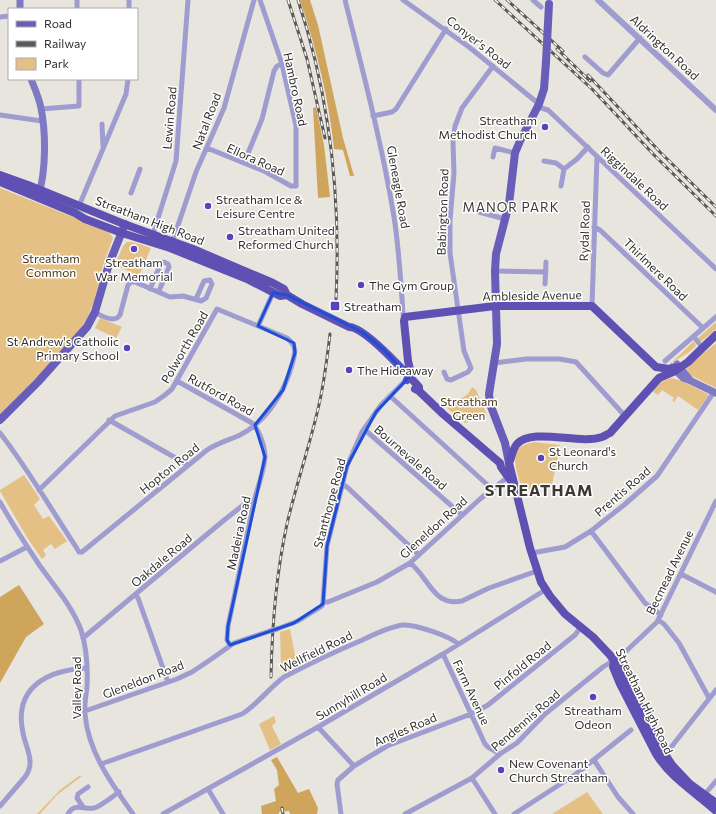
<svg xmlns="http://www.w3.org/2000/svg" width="716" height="814" font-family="Commissioner,sans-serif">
	<rect width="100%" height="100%" fill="#e8e4de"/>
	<path fill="#e5c084" d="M0,188L108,231L113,238L103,265L94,302L87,318L78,333L37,379L0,415Z
		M127,242H133L151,248L139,276L115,265L123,246Z
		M100,318L122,327L116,338L95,328Z
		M716,322V329L702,341H700L698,338Z
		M694,341L696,346L688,353L671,363Z
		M716,343V388L690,375L686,368Z
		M671,378L682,381L708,394V396L698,410L678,396L674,402L672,400L674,398L662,390L658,395L652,391L661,382Z
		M472,387L476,390L487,415L465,423L447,408L468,394Z
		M534,442L560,445L552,485L523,490L521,488C517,468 505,447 534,442Z
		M24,475L40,499L34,505L43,519L49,516L67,541L55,549L51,544L43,550L46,555L42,559L28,539L0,491V490Z
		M290,629L297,666L284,673L281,667L280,632Z
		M274,716L276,722L272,726L281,744L270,750L259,724Z
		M79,776H82L57,795L40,814H37L60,790Z
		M587,792L603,814H552Z"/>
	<path fill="#cfa45b" d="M300,0H310L318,25L343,138L354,176H350L343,150L334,149C329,98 316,48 300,0Z
		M316,107L324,145L330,197L318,198L313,108Z
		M19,585L44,624L26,637L0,683V597Z
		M277,757L298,793L309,789L318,808L317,814H290L289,811L279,812V814H262L261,806L276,801L274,789L279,785L277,770L271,760Z"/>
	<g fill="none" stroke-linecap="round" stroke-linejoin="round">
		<path stroke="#9f9dd0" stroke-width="5" d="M77,0V9
			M345,0C363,72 382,144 394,217C399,249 401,282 403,314L405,317
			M403,0L469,47L539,104L541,108L548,110L716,269
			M533,0L541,7
			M129,9V0
			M0,17L9,16
			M585,57L603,73L608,75L640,38
			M41,109L79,106V79
			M0,115L42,121
			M373,116L392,112L396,109L446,29
			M102,124L103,146
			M207,148L264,171L291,186H296V126L282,64L260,0
			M493,157L495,148L515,153
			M544,161L556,163L564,169
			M244,163L262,119L274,71L277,66L282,64
			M561,186L564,169L577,159L588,147
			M131,193L140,169
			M79,206L126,94L128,79
			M479,212L505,219
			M594,227L600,230L703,328
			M153,234L176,161L188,0
			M172,243L196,172L224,108L254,0
			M495,271L546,272
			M545,284L546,262
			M150,289L161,263L164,262L168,264L169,267L159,291
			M592,306L597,156
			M95,312C101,316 110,321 117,318L120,315L128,285L131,282H135L170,297L183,296L201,301L206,298L212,284L210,280L204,281L196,299
			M258,326L273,293
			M694,337L702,347
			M665,361L716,317
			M494,363L526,359H560L576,362L625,416
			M444,372L447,379L451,380L468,372L471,368L464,351L450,253V220L454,173L453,142L455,126L462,108L493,66
			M177,381L252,423C260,431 265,447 265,457C264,472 257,488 254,502C245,543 237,585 228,626L227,640L230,645
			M390,396L492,489
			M109,420L188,465
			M364,429L462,515
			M0,433C28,469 51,509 76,547L79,552H82L207,450C217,443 229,440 240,435C267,421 284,393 292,365C295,353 298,347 287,338L217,309L172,389L165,395L155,402L115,416L39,490
			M342,484L347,487L419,555
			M0,502C12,524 26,545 40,566C55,587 72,606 81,630C87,649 88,667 87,687C86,696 84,705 85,714C88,752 112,784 133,814
			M591,531L645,603L661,615
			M532,553L565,547L591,531L624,505L657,476L714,392
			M0,561L27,547
			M410,563C429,577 433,607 462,601L489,588L537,571
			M681,574L716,592
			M135,595L138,598L168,682
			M323,602L327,546L347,466L362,432L376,412L381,405L406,380
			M658,620L664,624L679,643L709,698
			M277,629L298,621L322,606L323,602H328L377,582L410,563L480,499L508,477
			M83,638L223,521L247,502L254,501
			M443,654L485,744L488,747L500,754
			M85,711L177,679L192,672L210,660L234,643L270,631
			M318,727L354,766
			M665,755L716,690
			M594,760L618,797L633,814
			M101,764L242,714C258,704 269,688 284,677C309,664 334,652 360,641C373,635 388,627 403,625C414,624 450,636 458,644
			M472,778L495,814
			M208,789L223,814
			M705,794L716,781
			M0,806L25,777C36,762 26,749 23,733C13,687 48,670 87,668
			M83,807L77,798L78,794L88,787
			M68,814C74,802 84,810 94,808C100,807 113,796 119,792
			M163,814L318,727L443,654L545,590
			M341,814L337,784L338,780L354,766L387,746L471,714L488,705L575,635L581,627
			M405,814L472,778L500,754L517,743L545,714L603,667L622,655L657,622L716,501
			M514,814L576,774L631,730"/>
		<path stroke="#9f9dd0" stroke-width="6" d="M598,0L716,110"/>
		<path stroke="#7e79c3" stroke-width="7" d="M20,9V0
			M31,79C35,89 39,98 41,108C46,133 46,169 39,194
			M677,364L691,381
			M672,367L683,378L691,381L716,393"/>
		<path stroke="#685db9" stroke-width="8" d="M0,420L38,382L87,327L95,312L109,264L125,224
			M509,463L505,443L490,404L489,394L497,344L495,271L496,254L509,204L515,153L520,141L539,104L544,89L546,62"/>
		<path stroke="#5f50b4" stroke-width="8" d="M0,175L28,185L124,224L193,249L273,283L284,289L287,295L302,304L349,327C365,327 407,374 419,387V391
			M0,182L75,213L85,219L122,233L170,248L247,279L280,296L287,295
			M407,380L410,375V369L408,361L404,321L405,317L495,306H592L656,367L669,369L680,367
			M415,389L419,391L443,414L500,463L501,467L513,484
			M509,463L530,548L541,582L550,596L565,614L593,637L610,655L614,661L613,667L620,684L656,754C671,778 695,792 716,811
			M509,463C512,457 512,450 517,444C532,427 580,445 602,437C605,436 607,434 610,433L659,378L675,371L688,362L716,335
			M614,661L619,664L659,745L672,765L690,784L716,803"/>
		<g stroke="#5c5a56" stroke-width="3">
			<path id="rail" d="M288,0L307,59L325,138
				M298,0C330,97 341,197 336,299
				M495,0L592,89L655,156L716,216
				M507,0L563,51
				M557,49L590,81
				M588,75L660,152L716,207
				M271,677C272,626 276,574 287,524C296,485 309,448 318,409C324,385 327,359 330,334
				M282,808L283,814"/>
		</g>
		<use href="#rail" stroke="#fff" stroke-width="1.5" stroke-dasharray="4.5" stroke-linecap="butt"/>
		<path stroke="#9f9dd0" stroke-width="5" d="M270,631L277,629"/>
		<path stroke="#685db9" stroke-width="8" d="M546,62L549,4"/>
	</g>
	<path fill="none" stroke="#1d4ed8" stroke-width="3" stroke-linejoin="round" d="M273,293L287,295L362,332L383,349L409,377L376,412L347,466L327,546L323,604L294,623L230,645L227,640L228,626L265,457L255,425L283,390L295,353L294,343L258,326Z"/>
	<g fill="#5942ba" stroke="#fff" stroke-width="1.5">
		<circle cx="545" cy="127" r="4"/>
		<circle cx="208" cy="206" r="4"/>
		<circle cx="230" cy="237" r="4"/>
		<circle cx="134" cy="249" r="4"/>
		<circle cx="361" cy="285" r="4"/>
		<rect x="330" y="301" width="10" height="10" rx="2"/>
		<circle cx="127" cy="348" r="4"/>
		<circle cx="349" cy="370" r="4"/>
		<circle cx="541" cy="458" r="4"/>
		<circle cx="593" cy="697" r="4"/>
		<circle cx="501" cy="770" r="4"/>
	</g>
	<g text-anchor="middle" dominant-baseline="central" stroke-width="3" stroke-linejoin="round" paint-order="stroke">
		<g font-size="12" fill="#302f2c" stroke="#fff">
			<text transform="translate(479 42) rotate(38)">Conyer's Road</text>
			<text transform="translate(665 47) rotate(43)">Aldrington Road</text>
			<text transform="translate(296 89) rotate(78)">Hambro Road</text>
			<text transform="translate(169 118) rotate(-85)">Lewin Road</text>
			<text transform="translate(206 121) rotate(-69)">Natal Road</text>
			<text transform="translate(256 159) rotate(24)">Ellora Road</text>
			<text transform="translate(635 178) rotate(43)">Riggindale Road</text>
			<text transform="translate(399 187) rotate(80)">Gleneagle Road</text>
			<text transform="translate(442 212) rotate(-88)">Babington Road</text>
			<text transform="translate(150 220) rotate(21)">Streatham High Road</text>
			<text transform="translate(584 231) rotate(-88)">Rydal Road</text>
			<text transform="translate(656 269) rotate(44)">Thirlmere Road</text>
			<text transform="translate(532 295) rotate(-1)">Ambleside Avenue</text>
			<text transform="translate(184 347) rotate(-60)">Polworth Road</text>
			<text transform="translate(221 394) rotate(29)">Rutford Road</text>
			<text transform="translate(411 457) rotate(41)">Bournevale Road</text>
			<text transform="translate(169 468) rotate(-39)">Hopton Road</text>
			<text transform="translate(622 491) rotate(-41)">Prentis Road</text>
			<text transform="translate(329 503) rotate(-75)">Stanthorpe Road</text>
			<text transform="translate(433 527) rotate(-42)">Gleneldon Road</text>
			<text transform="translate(238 533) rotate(-78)">Madeira Road</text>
			<text transform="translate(161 560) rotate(-40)">Oakdale Road</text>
			<text transform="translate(669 572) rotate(-64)">Becmead Avenue</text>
			<text transform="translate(316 651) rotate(-26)">Wellfield Road</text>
			<text transform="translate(522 665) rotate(-39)">Pinfold Road</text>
			<text transform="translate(143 679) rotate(-21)">Gleneldon Road</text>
			<text transform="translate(76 688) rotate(-90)">Valley Road</text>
			<text transform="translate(472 692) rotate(65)">Farm Avenue</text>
			<text transform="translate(351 696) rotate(-31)">Sunnyhill Road</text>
			<text transform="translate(645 701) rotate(64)">Streatham High Road</text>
			<text transform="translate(525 720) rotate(-41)">Pendennis Road</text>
			<text transform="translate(405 729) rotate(-23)">Angles Road</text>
		</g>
		<g font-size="12" fill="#302f2c" stroke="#fff" text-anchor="start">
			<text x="537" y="120" text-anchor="end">Streatham<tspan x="537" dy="14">Methodist Church</tspan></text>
			<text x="216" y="199">Streatham Ice &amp;<tspan x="216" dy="14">Leisure Centre</tspan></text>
			<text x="238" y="230">Streatham United<tspan x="238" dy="14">Reformed Church</tspan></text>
			<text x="134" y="262" text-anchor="middle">Streatham<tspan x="134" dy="14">War Memorial</tspan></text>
			<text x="369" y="285">The Gym Group</text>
			<text x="344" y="306">Streatham</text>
			<text x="119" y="341" text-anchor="end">St Andrew's Catholic<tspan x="119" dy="14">Primary School</tspan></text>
			<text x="357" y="370">The Hideaway</text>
			<text x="549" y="451">St Leonard's<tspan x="549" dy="14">Church</tspan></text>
			<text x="593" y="710" text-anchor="middle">Streatham<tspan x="593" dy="14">Odeon</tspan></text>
			<text x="509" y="763">New Covenant<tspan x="509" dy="14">Church Streatham</tspan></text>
		</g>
		<g font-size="12" fill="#473515" stroke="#fff">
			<text x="51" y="258">Streatham<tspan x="51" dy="14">Common</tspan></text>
			<text x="469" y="401">Streatham<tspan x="469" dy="14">Green</tspan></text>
		</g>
		<g font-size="13" letter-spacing="1" fill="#3b3833" stroke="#fff">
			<text x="511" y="207">MANOR PARK</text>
		</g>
		<g font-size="16" font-weight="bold" letter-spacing="1" fill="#3b3833" stroke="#fff">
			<text x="539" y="489">STREATHAM</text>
		</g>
	</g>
	<rect x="8" y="8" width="130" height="72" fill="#ffffff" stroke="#acacab"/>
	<rect x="16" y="21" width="20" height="6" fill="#685db9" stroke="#acacab"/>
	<text x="44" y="28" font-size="12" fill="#302f2c">Road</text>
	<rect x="16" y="41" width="20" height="6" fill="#5c5a56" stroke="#acacab"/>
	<text x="44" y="48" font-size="12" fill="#302f2c">Railway</text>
	<rect x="16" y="58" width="20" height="12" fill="#e5c084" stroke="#acacab"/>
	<text x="44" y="68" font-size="12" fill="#302f2c">Park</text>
</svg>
